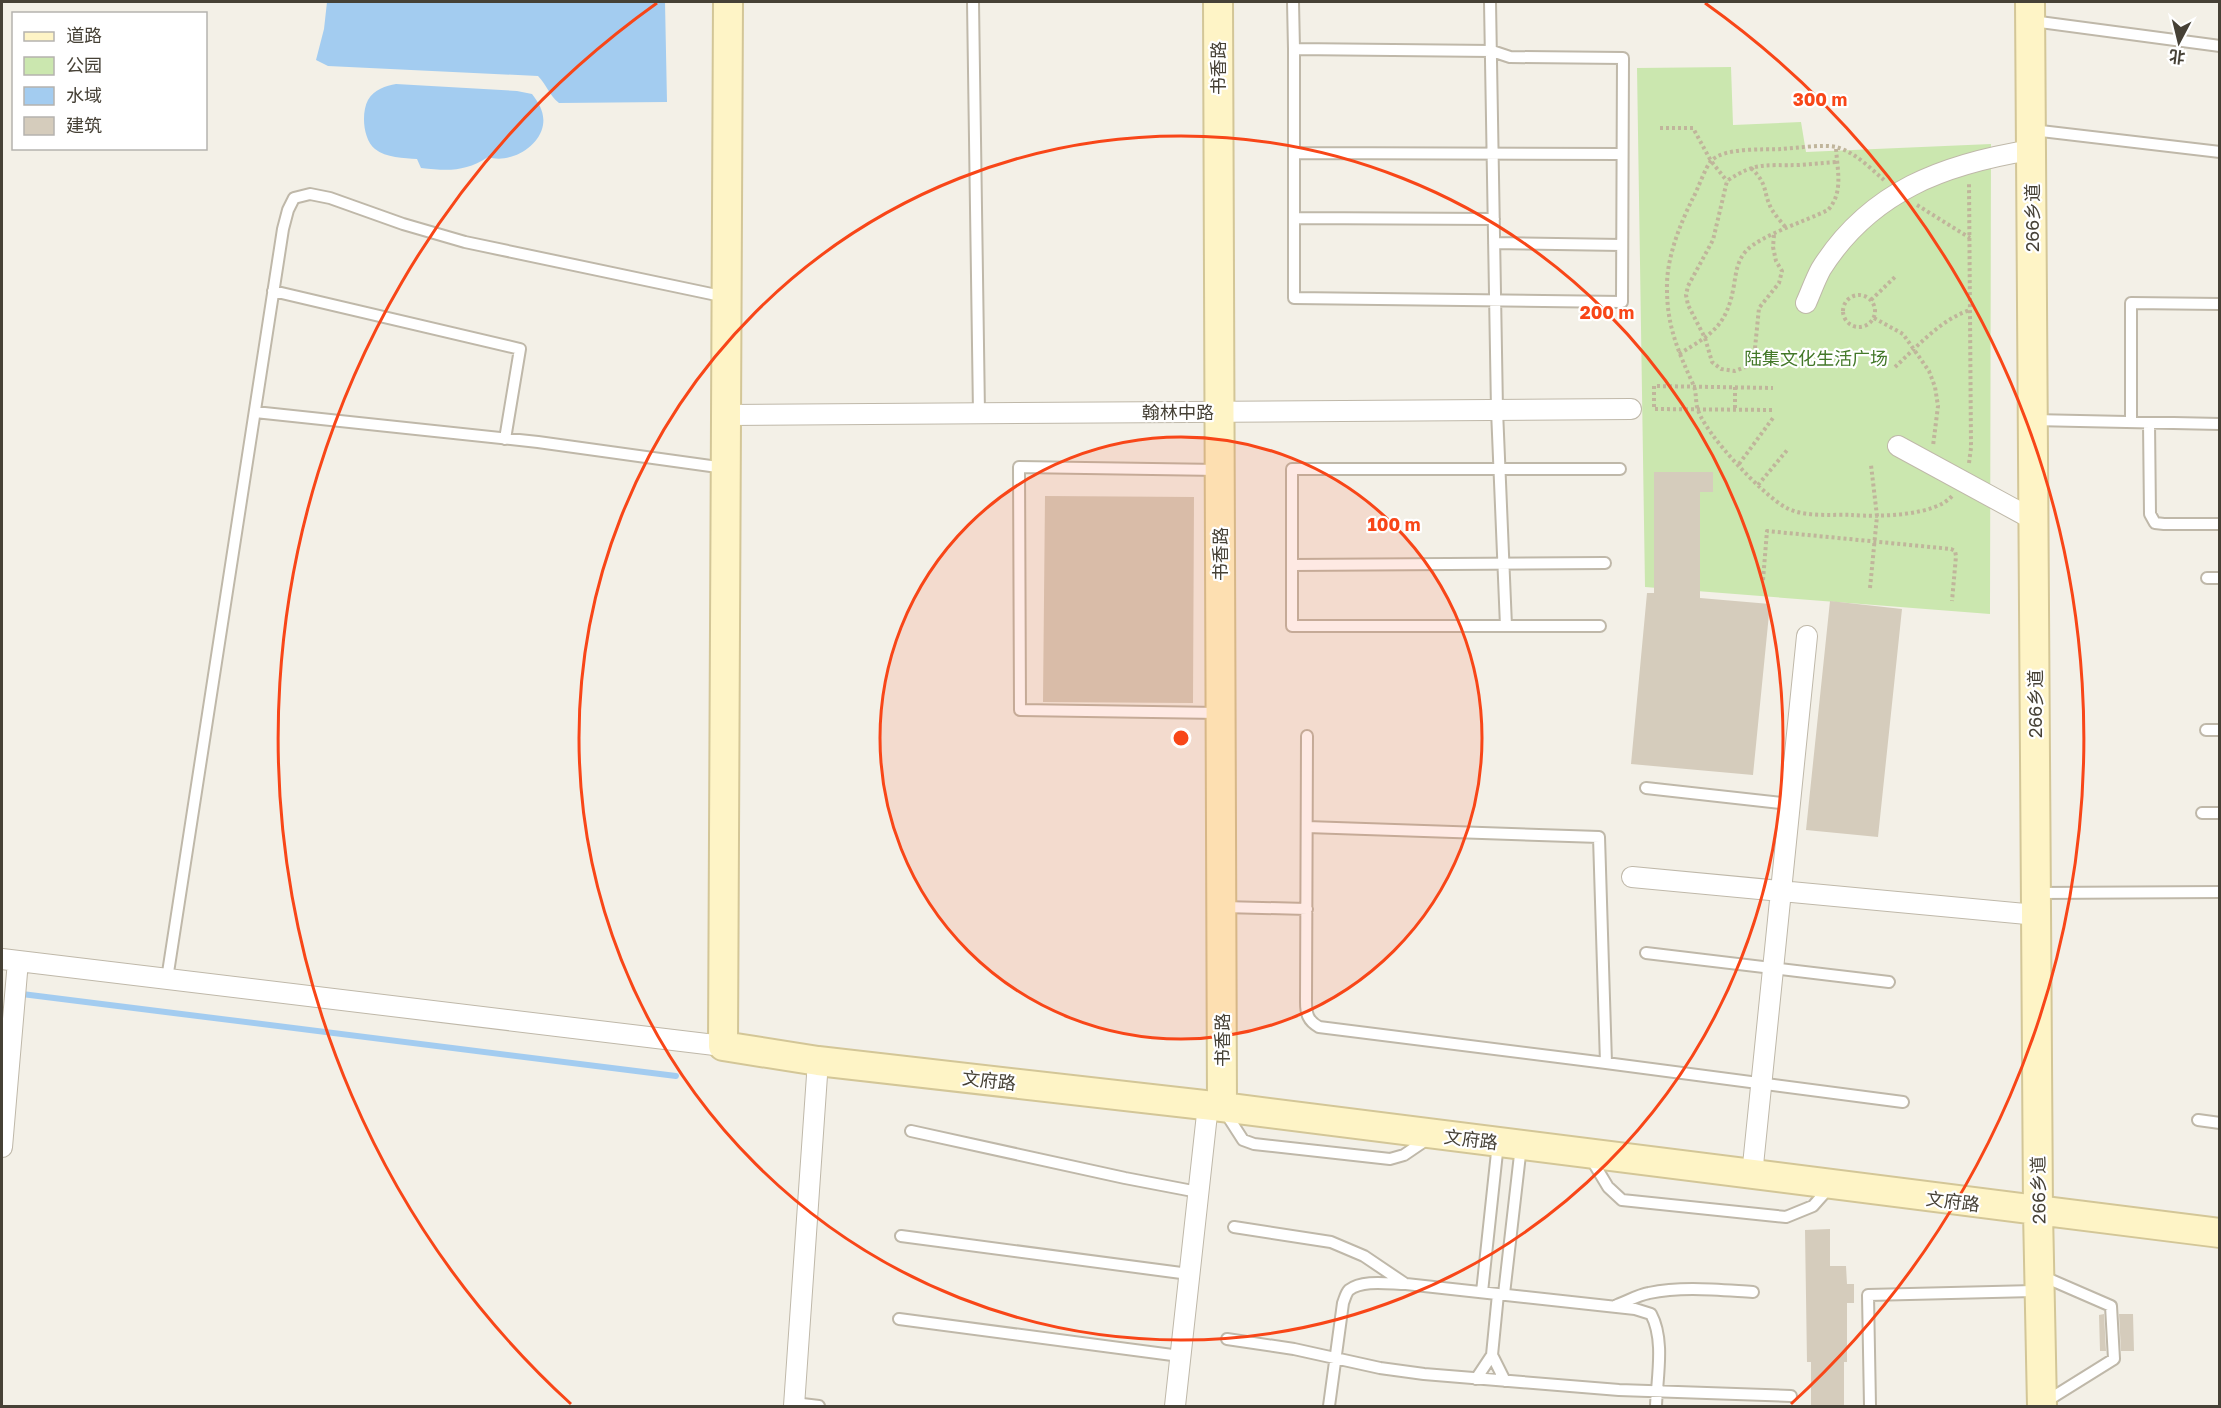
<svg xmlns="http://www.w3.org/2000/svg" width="2221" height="1408" font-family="'Golos Text','Noto Sans SC',sans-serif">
	<rect width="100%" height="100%" fill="#f3f0e7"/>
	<path fill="#cbe7af" d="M1731,67L1733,125L1801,122L1806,152L1991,144L1990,614L1645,587L1637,68Z"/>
	<path fill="#a3ccf0" d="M327,2H665L667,102L559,103C549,95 547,85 538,76L328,66L316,60L324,29Z
		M396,84L517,91L532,94C539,103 545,113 543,125C539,148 509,164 488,157C465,172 448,171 421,168L417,159C404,158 386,158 375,149C363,139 361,113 368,100C374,89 386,86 396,84Z"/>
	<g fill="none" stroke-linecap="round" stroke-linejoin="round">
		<path stroke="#a3ccf0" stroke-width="6" d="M22,994L676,1076"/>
	</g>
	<path fill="#d5ccbc" d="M1654,472H1713V492H1700V598L1770,604L1753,775L1631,764L1647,593H1654Z
		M1045,496L1194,497L1193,703L1043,702Z
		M1830,601L1902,609L1878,837L1806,830Z
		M1830,1229V1266H1846L1847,1284H1854V1303H1847V1362H1844V1407H1811V1362H1807L1805,1230Z
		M2104,1314L2106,1351H2100L2099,1315Z
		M2119,1314H2133L2134,1351H2121Z"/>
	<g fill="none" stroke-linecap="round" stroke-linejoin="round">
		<g stroke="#bfb8a9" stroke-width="14">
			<path id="lane" d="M973,2L979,413
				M1293,2L1294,49
				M1490,2L1497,410L1506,626
				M2032,21L2220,46
				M1294,49L1492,51L1510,57L1623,58L1622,302L1294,298Z
				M2032,130L2220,152
				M1294,153L1622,154
				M1294,218L1494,219
				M1494,243L1622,245
				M273,291L520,349L505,439
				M255,412L538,442L725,468
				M2033,420L2220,424
				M2131,422V303L2220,304
				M2149,423L2150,514L2155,523L2164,524H2220
				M1292,565L1605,563
				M2207,578H2220
				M1600,626H1292V469H1620
				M1219,713L1020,710L1019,467L1219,470
				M2206,730H2220
				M1307,736L1306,1002C1306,1014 1308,1021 1319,1027L1606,1063
				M1646,788L1790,804
				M2202,813H2220
				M1307,827L1599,837L1606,1063L1903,1102
				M2037,893L2220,892
				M1223,907L1307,909
				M1646,953L1889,982
				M167,979L283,229L288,210L294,198L310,194L330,198L403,224L465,242L726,297
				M1225,1112L1243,1140L1254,1144L1390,1159L1404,1155L1429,1138
				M2198,1120L2220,1123
				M911,1131L1125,1178L1198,1192
				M1590,1157L1608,1187L1622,1200L1786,1217L1813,1206L1829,1188
				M1234,1227L1331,1242L1364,1256L1404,1283
				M901,1236L1189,1274
				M2042,1276L2111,1306L2114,1359L2045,1402
				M1482,1292L1498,1143
				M1498,1294L1492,1355L1505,1381
				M1504,1294L1521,1146
				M1617,1305C1628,1301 1638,1295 1649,1293C1682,1286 1719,1290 1753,1292
				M899,1319L1180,1356
				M1227,1339L1294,1349L1380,1368L1424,1374L1619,1390L1791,1396
				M1476,1379L1492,1355
				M794,1403L819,1406
				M1329,1406L1343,1303C1345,1298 1346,1293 1349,1290C1363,1279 1390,1284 1406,1284L1635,1309L1651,1314C1665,1340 1657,1377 1656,1406
				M1870,1406L1868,1295L2039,1291"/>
		</g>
		<g stroke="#bfb8a9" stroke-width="22">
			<path id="street" d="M1806,303C1811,292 1815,280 1821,269C1870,191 1944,164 2031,150
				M726,415L1631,409
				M1898,446L2034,520
				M1632,877L2036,915
				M2,959L723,1046
				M2,1147L18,961
				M1752,1175L1807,636
				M794,1406L818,1061
				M1175,1406L1208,1105"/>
		</g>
		<g stroke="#d3c697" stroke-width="32">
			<path id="secondary" d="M728,2L723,1046L818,1061L1222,1107L2220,1233
				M1218,2L1222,1107
				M2030,2L2038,1212L2042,1406"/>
		</g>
		<path stroke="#c0b59b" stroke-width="4" stroke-dasharray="3 3" stroke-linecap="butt" d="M1660,128H1693L1711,161L1727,181
			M1751,168C1769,185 1762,191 1772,210C1776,216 1782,223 1787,229
			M1884,180C1870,168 1855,152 1836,147C1822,144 1797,148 1782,149C1764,150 1724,147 1711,161C1705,168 1698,189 1693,198C1680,224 1666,259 1667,289C1667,326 1678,351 1693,384C1697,392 1695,402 1698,410C1706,435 1763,495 1785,507C1804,518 1832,514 1852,515C1878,517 1935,516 1952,496
			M1917,205L1970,238
			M1774,235L1773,247L1776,261L1782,271L1779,283L1759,308L1754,358L1748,366L1735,371L1721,369L1712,362L1705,338L1688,305L1686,295L1688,286L1713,240L1727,181C1756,161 1767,166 1799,165C1812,164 1824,163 1837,162
			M1843 311a16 16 0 1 1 32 0a16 16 0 1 1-32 0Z
			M1871,300L1895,277
			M1874,318L1903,334L1929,371L1935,387L1938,406L1933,446
			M1679,354C1712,334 1727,326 1734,285C1736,273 1737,261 1746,251C1761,235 1806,221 1828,210C1844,192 1837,170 1836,147
			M1895,367C1918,346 1940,320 1970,310
			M1735,387V410
			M1772,410L1654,409V386L1773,388
			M1969,463L1971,448L1969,183
			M1739,464L1773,418
			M1758,485L1788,449
			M1763,580L1767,531L1951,549L1955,551L1956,556L1952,601
			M1870,588L1877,516L1871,465"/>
		<use href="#lane" stroke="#fff" stroke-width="10"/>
		<use href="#street" stroke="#fff" stroke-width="20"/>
		<use href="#secondary" stroke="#fef4c6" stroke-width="28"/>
	</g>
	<circle cx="1181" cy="738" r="301" fill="#f84618" fill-opacity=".12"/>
	<g fill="none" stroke="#f84618" stroke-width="3">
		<circle cx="1181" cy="738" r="301"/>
		<circle cx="1181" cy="738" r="602"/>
		<path d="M571 1404A903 903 0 0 1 657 3M1705 3A903 903 0 0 1 1791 1404"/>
	</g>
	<g text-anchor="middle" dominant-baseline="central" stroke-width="4.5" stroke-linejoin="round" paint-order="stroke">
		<g font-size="18" fill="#464136" stroke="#fff">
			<text transform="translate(1218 68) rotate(-90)">书香路</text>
			<text transform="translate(2032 218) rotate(-90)">266乡道</text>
			<text x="1178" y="412">翰林中路</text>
			<text transform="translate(1220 554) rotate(-90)">书香路</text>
			<text transform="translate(2035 704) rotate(-90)">266乡道</text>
			<text transform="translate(1222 1040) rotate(-90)">书香路</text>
			<text transform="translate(989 1080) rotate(6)">文府路</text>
			<text transform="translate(1471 1139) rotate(7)">文府路</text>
			<text transform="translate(2038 1190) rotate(-91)">266乡道</text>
			<text transform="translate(1953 1201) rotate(7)">文府路</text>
		</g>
		<g font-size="18" fill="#437829" stroke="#fff">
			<text x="1816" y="358">陆集文化生活广场</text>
		</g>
	</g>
	<circle cx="1181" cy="738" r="9" fill="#f84618" stroke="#fff" stroke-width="3"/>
	<g font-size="18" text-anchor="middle" font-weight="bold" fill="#f84618" stroke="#fff" stroke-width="4.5" stroke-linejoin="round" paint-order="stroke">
		<text x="1820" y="106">300 m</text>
		<text x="1607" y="319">200 m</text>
		<text x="1394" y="531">100 m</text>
	</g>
	<rect width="2221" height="1408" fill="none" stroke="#464136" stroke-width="6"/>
	<rect x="12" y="12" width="195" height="138" fill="#ffffff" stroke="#b5b3af" stroke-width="1.5"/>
	<rect x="24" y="32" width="30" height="9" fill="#fef4c6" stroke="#b5b3af" stroke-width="1.5"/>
	<text x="66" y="42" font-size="18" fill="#464136">道路</text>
	<rect x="24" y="57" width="30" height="18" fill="#cbe7af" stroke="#b5b3af" stroke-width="1.5"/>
	<text x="66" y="72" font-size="18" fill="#464136">公园</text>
	<rect x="24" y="87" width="30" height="18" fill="#a3ccf0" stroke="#b5b3af" stroke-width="1.5"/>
	<text x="66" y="102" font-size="18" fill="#464136">水域</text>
	<rect x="24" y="117" width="30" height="18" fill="#d5ccbc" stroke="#b5b3af" stroke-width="1.5"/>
	<text x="66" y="132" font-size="18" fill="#464136">建筑</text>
	<g transform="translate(2179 42) rotate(187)" stroke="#ffffff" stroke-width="4.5" paint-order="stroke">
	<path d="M0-4.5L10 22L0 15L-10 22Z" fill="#464136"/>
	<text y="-9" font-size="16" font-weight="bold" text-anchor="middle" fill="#464136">北</text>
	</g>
</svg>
